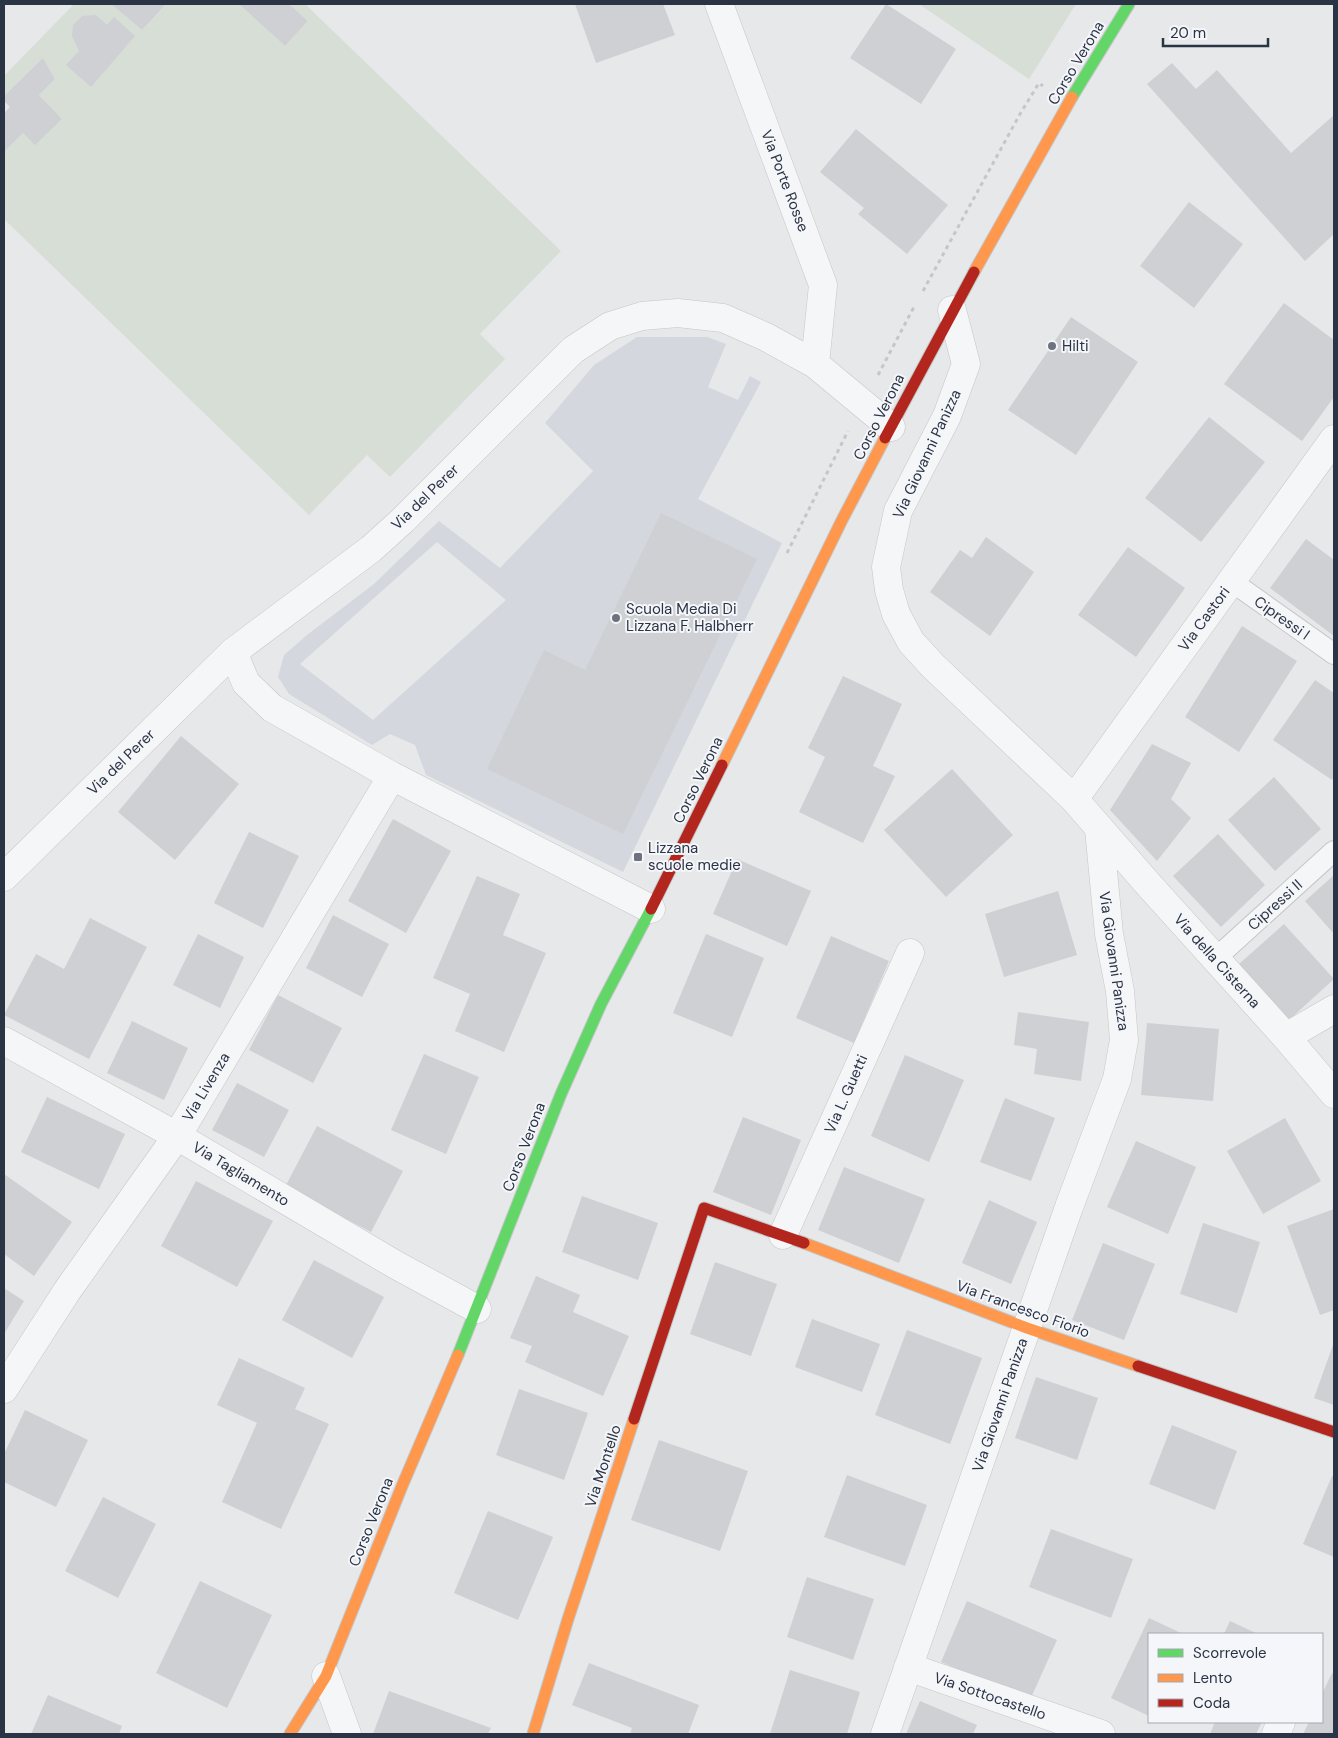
<svg xmlns="http://www.w3.org/2000/svg" width="1338" height="1738" font-family="'DM Sans',sans-serif">
	<rect width="100%" height="100%" fill="#e6e8ea"/>
	<path fill="#d4d7dd" fill-rule="evenodd" d="M637,337H707L726,344L708,387L738,400L750,376L761,382L698,499L782,543L623,872L426,775L415,745L390,734L372,745L289,694L278,677L284,655L307,635L374,584L439,521L500,568L593,471L545,423L594,365ZM437,542L506,600L373,720L300,664Z"/>
	<path fill="#d6ded6" d="M74,4H111L142,30L166,4H239L285,46L308,21L289,4H305L561,251L480,334L505,359L390,477L367,455L309,515L4,219V152L23,133L35,144L62,119L39,95L55,79L43,58L4,96V76Z
		M919,4H1076L1029,79Z"/>
	<path fill="#ced0d3" d="M111,4H166L142,30Z
		M239,4H289L308,21L285,46Z
		M575,4H663L675,35L596,63Z
		M886,4L956,49L921,104L850,58Z
		M96,15L107,25L114,17L135,36L91,87L66,65L79,51L72,36L73,25L82,16Z
		M43,58L55,79L39,95L62,119L35,145L23,133L4,152V113L10,107L4,101V96Z
		M1172,63L1196,89L1217,70L1291,153L1334,115V234L1305,261L1147,84Z
		M856,129L948,205L907,254L858,214L864,208L820,172Z
		M1189,202L1243,244L1194,308L1140,266Z
		M1284,303L1334,340V397L1302,441L1224,384Z
		M1071,317L1138,362L1076,455L1008,410Z
		M1209,417L1265,462L1201,542L1145,498Z
		M661,513L757,559L623,834L487,769L544,650L585,670Z
		M986,537L1034,572L990,636L930,592L960,550L972,558Z
		M1306,539L1334,560V636L1270,588Z
		M1128,547L1185,588L1136,657L1078,615Z
		M1242,626L1297,661L1239,752L1185,717Z
		M843,676L902,704L873,766L895,776L863,843L799,812L825,757L808,748Z
		M1315,680L1334,693V776L1332,780L1273,740Z
		M181,736L239,784L175,860L118,812Z
		M1152,744L1191,763L1171,799L1191,818L1157,861L1110,810Z
		M952,769L1013,835L946,897L884,830Z
		M1274,777L1321,829L1275,871L1228,820Z
		M393,819L451,851L406,933L348,901Z
		M249,832L299,856L263,928L214,903Z
		M1218,834L1265,885L1221,927L1173,876Z
		M737,859L811,891L787,946L713,914Z
		M1334,875V934L1305,901Z
		M477,876L520,894L503,935L546,953L504,1052L455,1031L470,994L433,978Z
		M1058,891L1077,955L1004,977L985,914Z
		M333,915L389,944L362,997L306,968Z
		M90,918L147,947L89,1059L4,1015L36,954L64,969Z
		M1284,924L1334,979L1289,1020L1239,964Z
		M198,934L244,957L220,1008L173,985Z
		M706,934L764,958L732,1037L673,1013Z
		M831,936L889,961L854,1043L796,1018Z
		M278,995L342,1028L313,1083L249,1050Z
		M1018,1012L1089,1022L1081,1081L1034,1074L1037,1049L1014,1045Z
		M132,1021L188,1048L164,1100L107,1073Z
		M1147,1023L1219,1029L1213,1101L1141,1095Z
		M424,1054L479,1077L446,1154L391,1130Z
		M905,1055L964,1080L929,1162L871,1136Z
		M237,1083L289,1110L264,1157L212,1130Z
		M47,1097L125,1134L99,1189L21,1152Z
		M1005,1098L1055,1118L1031,1181L980,1162Z
		M743,1117L801,1140L771,1215L713,1192Z
		M1285,1118L1321,1181L1263,1214L1227,1151Z
		M317,1126L403,1171L371,1232L285,1187Z
		M1136,1141L1196,1167L1168,1234L1107,1207Z
		M844,1167L925,1199L899,1263L818,1230Z
		M4,1174L72,1222L34,1276L4,1254Z
		M196,1181L273,1221L237,1287L161,1246Z
		M582,1196L658,1223L638,1280L562,1252Z
		M989,1200L1037,1222L1011,1284L962,1263Z
		M1334,1209V1310L1320,1315L1287,1226Z
		M1203,1223L1260,1242L1237,1313L1180,1294Z
		M1103,1243L1155,1264L1124,1340L1072,1320Z
		M314,1260L384,1297L352,1358L282,1320Z
		M715,1262L777,1284L751,1356L690,1334Z
		M536,1276L580,1295L573,1312L629,1336L603,1396L525,1362L532,1346L510,1338Z
		M4,1288L24,1301L4,1334Z
		M812,1319L880,1344L862,1392L795,1367Z
		M907,1330L982,1358L950,1444L875,1415Z
		M1334,1342V1405L1314,1398Z
		M239,1358L305,1388L295,1409L329,1424L281,1529L222,1502L257,1423L217,1405Z
		M1036,1377L1098,1398L1077,1460L1015,1438Z
		M519,1389L588,1413L564,1480L496,1455Z
		M25,1410L88,1440L56,1507L4,1482V1454Z
		M1172,1425L1237,1451L1215,1510L1149,1484Z
		M659,1440L748,1471L720,1551L631,1520Z
		M847,1475L927,1505L905,1566L824,1537Z
		M1332,1476L1334,1477V1557L1303,1544Z
		M103,1497L156,1524L118,1598L65,1571Z
		M488,1511L553,1537L518,1620L454,1593Z
		M1051,1529L1133,1559L1111,1618L1029,1587Z
		M807,1577L874,1599L853,1660L787,1637Z
		M200,1581L272,1615L227,1708L156,1673Z
		M967,1601L1057,1640L1030,1700L941,1662Z
		M1149,1618L1183,1634H1149V1716L1111,1698Z
		M1230,1621L1258,1634H1224Z
		M589,1663L699,1705L688,1734H630L632,1728L572,1705Z
		M790,1670L860,1692L847,1734H770Z
		M1332,1673L1334,1674V1734H1303L1309,1722H1322V1694Z
		M389,1691L491,1728L488,1734H373Z
		M48,1695L122,1726L119,1734H31Z
		M920,1701L977,1725L973,1734H906Z
		M1215,1722H1262L1256,1734H1210Z"/>
	<g fill="none" stroke-linecap="round" stroke-linejoin="round">
		<g stroke="#c4c6c8" stroke-width="22">
			<path id="lane" d="M1231,581L1334,654
				M1216,958L1334,851"/>
		</g>
		<g stroke="#c4c6c8" stroke-width="29">
			<path id="street" d="M719,4L823,285L815,364
				M952,310L966,364L947,416L898,511L886,567L889,590L896,614L911,642L933,666L1074,799L1148,884L1286,1037L1334,1094
				M233,652L246,683L272,708L392,776L651,909
				M1074,799L1334,439
				M4,877L233,652L371,549L403,520L573,350L610,326L642,316L678,313L723,318L766,337L815,364L891,427
				M1286,1037L1334,1009
				M4,1041L177,1136L396,1265L477,1309
				M783,1235L910,953
				M4,1389L67,1291L177,1136L392,776
				M908,1667L1101,1734
				M326,1676L347,1734
				M885,1734L1069,1207L1117,1079L1124,1040L1120,991L1109,934L1099,829
				M1276,1734L1281,1722"/>
		</g>
		<g stroke="#c4c6c8" stroke-width="13">
			<path id="fast" d="M1072,97L1129,4
				M458,1355L561,1094L601,1004L651,909"/>
		</g>
		<g stroke="#c4c6c8" stroke-width="13">
			<path id="slow" d="M974,272L1072,97
				M722,765L842,520L885,438
				M804,1243L1027,1328L1138,1366
				M290,1734L326,1676L402,1486L458,1355
				M533,1734L568,1619L634,1419"/>
		</g>
		<g stroke="#c4c6c8" stroke-width="13">
			<path id="jam" d="M885,438L974,272
				M651,909L722,765
				M1138,1366L1334,1432
				M634,1419L704,1208L804,1243"/>
		</g>
		<path stroke="#c5c6ca" stroke-width="3" stroke-dasharray="4 4" stroke-linecap="butt" d="M923,291L1020,114L1039,83L1043,86
			M878,375L915,305
			M787,553L848,431"/>
		<use href="#lane" stroke="#f5f6f7" stroke-width="20"/>
		<use href="#street" stroke="#f5f6f7" stroke-width="28"/>
		<use href="#fast" stroke="#63d668" stroke-width="11"/>
		<use href="#slow" stroke="#ff974d" stroke-width="11"/>
		<use href="#jam" stroke="#b3261e" stroke-width="11"/>
	</g>
	<g fill="#6c737f" stroke="#f4f6f9" stroke-width="2">
		<circle cx="1052" cy="346" r="5"/>
		<circle cx="616" cy="618" r="5"/>
		<rect x="633" y="852" width="10" height="10" rx="2.5"/>
	</g>
	<g text-anchor="middle" dominant-baseline="central" stroke-width="4" stroke-linejoin="round" paint-order="stroke">
		<g font-size="15" fill="#2b3445" stroke="#f4f6f9">
			<text transform="translate(1076 63) rotate(-59)">Corso Verona</text>
			<text transform="translate(785 181) rotate(69)">Via Porte Rosse</text>
			<text transform="translate(879 417) rotate(-63)">Corso Verona</text>
			<text transform="translate(927 454) rotate(-65)">Via Giovanni Panizza</text>
			<text transform="translate(425 497) rotate(-44)">Via del Perer</text>
			<text transform="translate(1282 618) rotate(35)">Cipressi I</text>
			<text transform="translate(1204 619) rotate(-54)">Via Castori</text>
			<text transform="translate(121 762) rotate(-44)">Via del Perer</text>
			<text transform="translate(698 780) rotate(-64)">Corso Verona</text>
			<text transform="translate(1275 905) rotate(-42)">Cipressi II</text>
			<text transform="translate(1114 961) rotate(82)">Via Giovanni Panizza</text>
			<text transform="translate(1217 961) rotate(48)">Via della Cisterna</text>
			<text transform="translate(206 1087) rotate(-59)">Via Livenza</text>
			<text transform="translate(846 1094) rotate(-66)">Via L. Guetti</text>
			<text transform="translate(524 1147) rotate(-69)">Corso Verona</text>
			<text transform="translate(241 1174) rotate(31)">Via Tagliamento</text>
			<text transform="translate(1023 1309) rotate(20)">Via Francesco Fiorio</text>
			<text transform="translate(1000 1405) rotate(-71)">Via Giovanni Panizza</text>
			<text transform="translate(603 1466) rotate(-72)">Via Montello</text>
			<text transform="translate(371 1522) rotate(-68)">Corso Verona</text>
			<text transform="translate(990 1696) rotate(19)">Via Sottocastello</text>
		</g>
		<g font-size="15" fill="#2b3445" stroke="#f4f6f9" text-anchor="start">
			<text x="1062" y="346">Hilti</text>
			<text x="626" y="609">Scuola Media Di<tspan x="626" dy="17">Lizzana F. Halbherr</tspan></text>
			<text x="648" y="848">Lizzana<tspan x="648" dy="17">scuole medie</tspan></text>
		</g>
	</g>
	<rect width="1338" height="1738" fill="none" stroke="#2b3445" stroke-width="10"/>
	<rect x="1148" y="1633" width="175" height="90" fill="#f4f6f9" stroke="#a4a8b1"/>
	<rect x="1158" y="1649" width="25" height="8" fill="#63d668" stroke="#a4a8b1"/>
	<text x="1193" y="1658" font-size="15" fill="#2b3445">Scorrevole</text>
	<rect x="1158" y="1674" width="25" height="8" fill="#ff974d" stroke="#a4a8b1"/>
	<text x="1193" y="1683" font-size="15" fill="#2b3445">Lento</text>
	<rect x="1158" y="1699" width="25" height="8" fill="#b3261e" stroke="#a4a8b1"/>
	<text x="1193" y="1708" font-size="15" fill="#2b3445">Coda</text>
	<path d="M1163 38v8h105v-8" fill="none" stroke="#2b3445" stroke-width="2.5"/>
	<text x="1170" y="38" font-size="15" fill="#2b3445" stroke="#f4f6f9" stroke-width="4" paint-order="stroke">20 m</text>
</svg>
